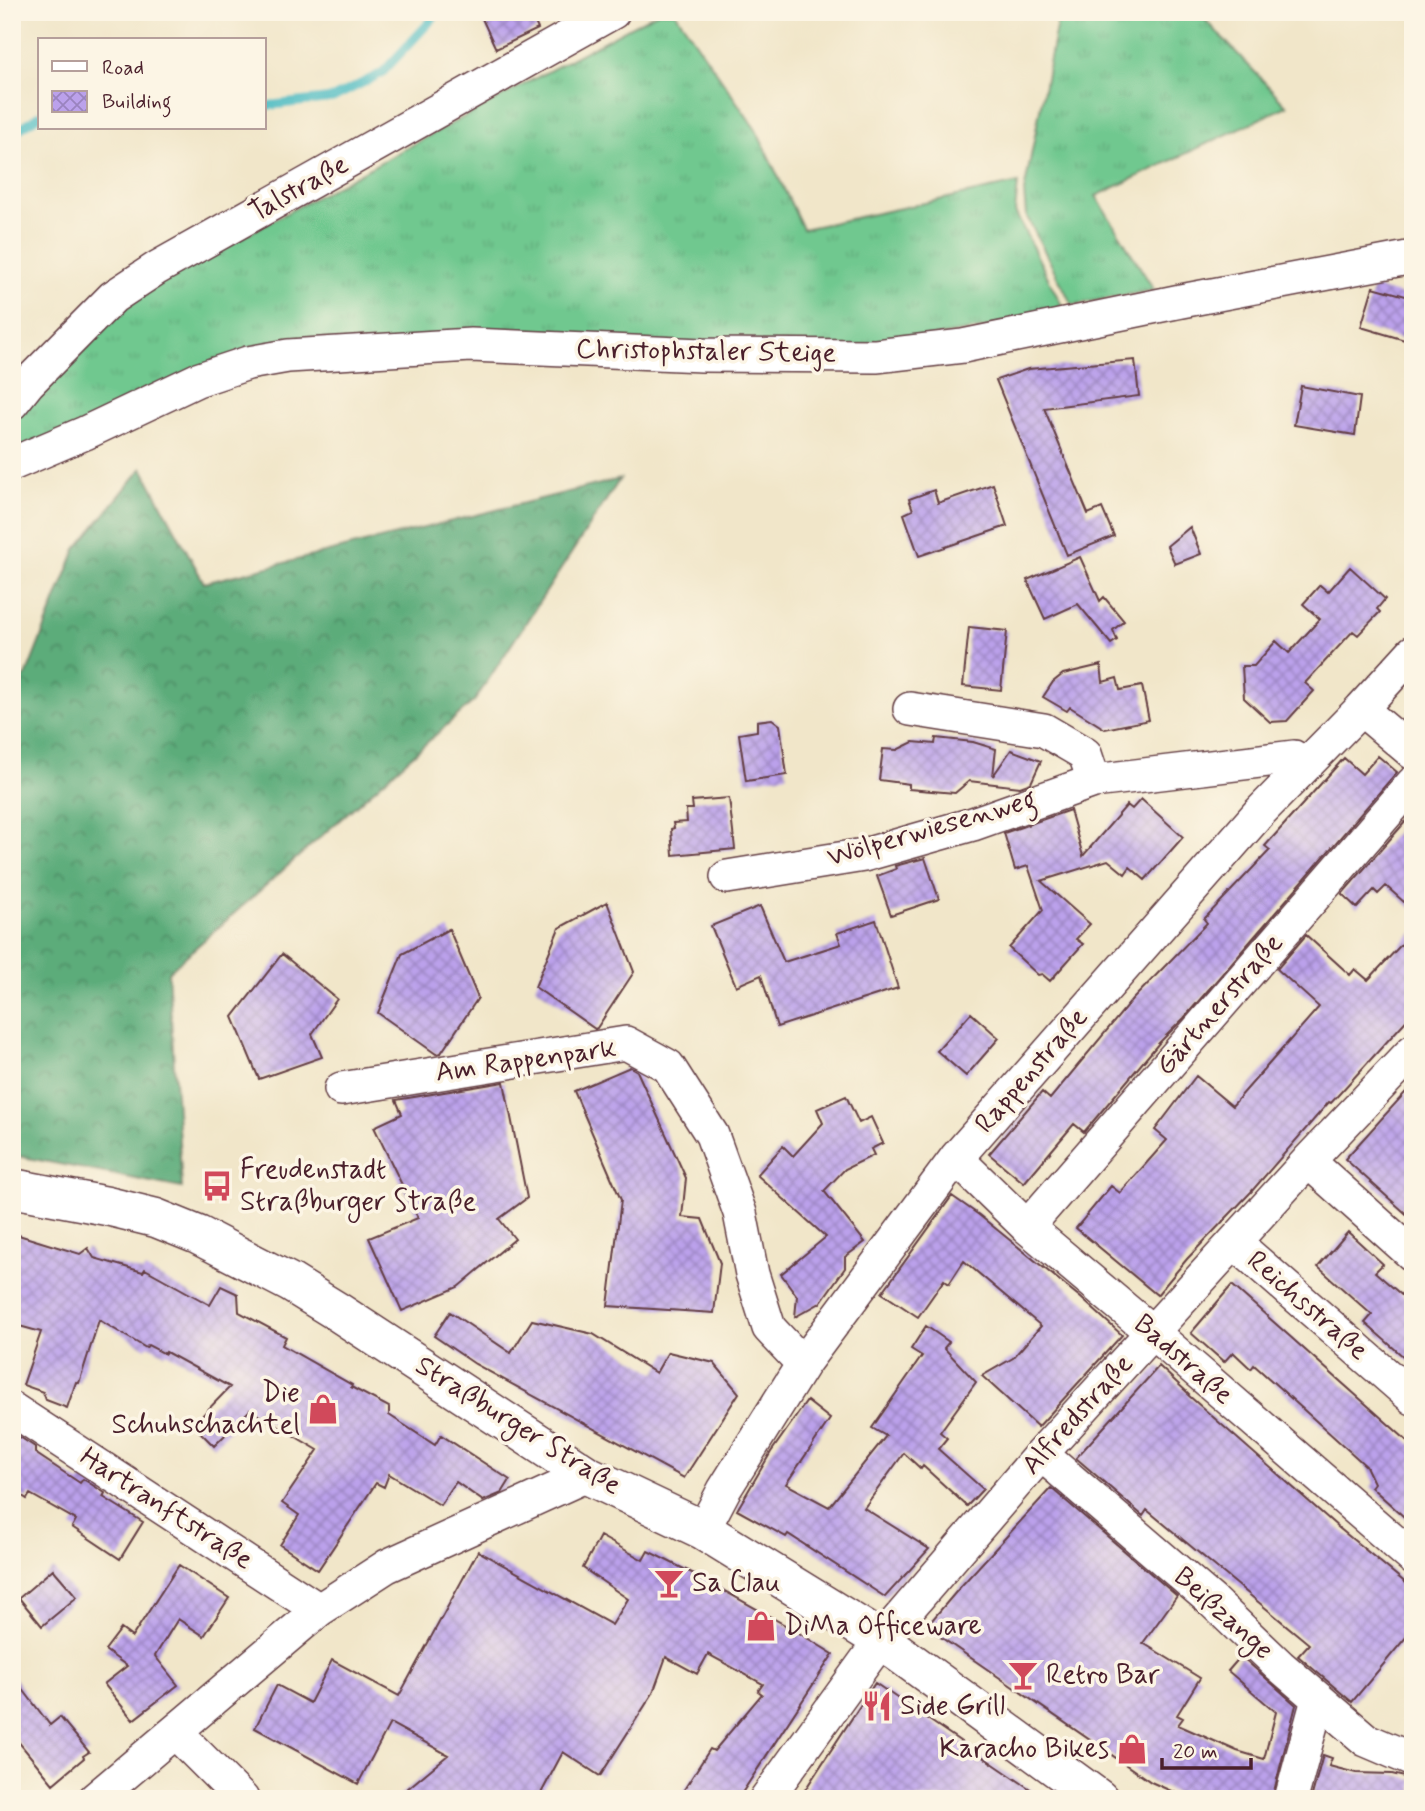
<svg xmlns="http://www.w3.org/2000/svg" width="1425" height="1811" font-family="Mynerve,sans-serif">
	<defs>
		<pattern id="grass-tufts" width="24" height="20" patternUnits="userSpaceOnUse" patternTransform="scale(1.75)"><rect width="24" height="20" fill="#70c88f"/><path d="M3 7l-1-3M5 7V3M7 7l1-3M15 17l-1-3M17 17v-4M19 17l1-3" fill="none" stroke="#62ab7c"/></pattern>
		<pattern id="forest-crowns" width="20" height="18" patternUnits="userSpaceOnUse" patternTransform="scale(1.75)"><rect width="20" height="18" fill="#5cac7a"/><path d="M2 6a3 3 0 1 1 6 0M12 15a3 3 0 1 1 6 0" fill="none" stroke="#4e8b64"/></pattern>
		<pattern id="building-cross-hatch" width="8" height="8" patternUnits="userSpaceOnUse" patternTransform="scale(1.75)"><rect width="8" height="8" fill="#bba1eb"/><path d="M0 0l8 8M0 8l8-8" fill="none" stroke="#9a83bf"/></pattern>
	</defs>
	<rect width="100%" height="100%" fill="#fcf5e5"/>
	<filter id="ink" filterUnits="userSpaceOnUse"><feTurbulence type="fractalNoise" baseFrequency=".0143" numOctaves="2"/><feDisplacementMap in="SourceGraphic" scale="14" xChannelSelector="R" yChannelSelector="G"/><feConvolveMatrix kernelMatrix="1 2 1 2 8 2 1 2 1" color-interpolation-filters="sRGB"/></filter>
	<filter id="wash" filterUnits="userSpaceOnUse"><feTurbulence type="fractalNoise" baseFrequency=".00686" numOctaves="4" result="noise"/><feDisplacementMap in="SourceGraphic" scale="28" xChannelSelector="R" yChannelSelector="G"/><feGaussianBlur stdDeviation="1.57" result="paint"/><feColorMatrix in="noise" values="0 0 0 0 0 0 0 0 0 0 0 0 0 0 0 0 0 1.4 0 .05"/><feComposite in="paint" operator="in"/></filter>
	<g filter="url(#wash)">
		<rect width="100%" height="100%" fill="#f1e6c9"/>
		<path fill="url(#grass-tufts)" stroke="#5d745d" stroke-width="2" d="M658,12H675L756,130L803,229L1018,183L1015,212L1066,314L857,350L290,344L12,454V419L117,313L168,277Z
			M1059,12H1198L1287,106L1096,196L1154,290L1072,305L1026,215L1024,192Z"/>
		<path fill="url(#forest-crowns)" stroke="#536652" stroke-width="2" d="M142,468L204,583L620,479L475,700L168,972L182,1188L12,1155V682L26,676L76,549Z"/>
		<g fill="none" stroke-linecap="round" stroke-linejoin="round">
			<path stroke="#4cbbc3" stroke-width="9" d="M264,106L333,98L382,73L439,12
				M12,134L40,115"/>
		</g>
		<g id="blocks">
			<path fill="url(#building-cross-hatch)" d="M479,12H530L538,29L496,49Z
				M1373,287L1413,298V338L1409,337L1408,341L1361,327Z
				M1135,360L1139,396L1044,408L1088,514L1102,508L1114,536L1067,555L996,380L1028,369Z
				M1301,386L1360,397L1355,435L1294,425Z
				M993,484L1007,526L919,556L904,514L913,510L909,499L934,490L938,503Z
				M1190,527L1201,554L1175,564L1167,546Z
				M1080,557L1100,601L1104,597L1124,621L1113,630L1117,640L1111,644L1078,604L1045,619L1027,580Z
				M1350,567L1385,599L1377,609L1380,612L1358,635L1353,631L1305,683L1314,691L1287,721L1270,722L1244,698L1242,666H1254L1276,641L1289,653L1320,619L1303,604L1320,585L1328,592Z
				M969,627L1007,631L1001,690L963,686Z
				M1101,665L1103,682L1117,678L1120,690L1142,686L1149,720L1105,729L1070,707L1067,711L1043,697L1053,682L1063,674Z
				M772,719L780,725L787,775L746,781L739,734L757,731V721Z
				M936,738L973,742L996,749L993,776L1011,750L1041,761L1031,783L1020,787L969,781L955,793L909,789V784L879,780L883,749L897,750L913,742L935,744Z
				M1378,756L1397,772L1184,1018L1159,1043L1084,1132L1074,1124L1024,1183L989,1154L1042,1092L1050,1099L1132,1000L1207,923L1204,919L1270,850L1265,846L1344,758L1362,774Z
				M729,798L735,849L673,855L671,829L674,828L673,823L687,822L686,809H693L692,801Z
				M1141,799L1183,837L1145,880L1130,867L1125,874L1108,860L1041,881L1090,924L1076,939L1083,944L1050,981L1042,974L1038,975L1009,948L1043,910L1028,866L1015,870L1004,833L1070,810L1083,856L1127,805L1132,809Z
				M1413,813V910L1386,886L1378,894L1374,890L1357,908L1342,894Z
				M925,858L939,899L891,915L877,876L896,869L895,866Z
				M607,902L634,972L597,1028L595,1029L535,987L559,928Z
				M760,906L784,962L841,944L837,933L876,920L898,988L777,1027L761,975L736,986L711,926Z
				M449,929L478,998L441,1053L436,1054L378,1013L402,954Z
				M1413,932V1013L1331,1103L1329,1102L1251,1192L1187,1259L1157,1295L1076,1228L1111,1186L1120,1193L1167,1140L1155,1130L1196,1076L1232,1106L1319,1007L1277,969L1306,935L1350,975L1355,969L1368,980Z
				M282,954L337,999L312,1034L322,1057L259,1079L233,1017Z
				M971,1013L999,1038L966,1076L937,1051Z
				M630,1067L637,1071L686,1178L682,1217L702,1219L720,1263L714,1313L608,1306L621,1200L574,1091Z
				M504,1082L527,1198L499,1219L515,1239L458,1287L402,1311L369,1238L418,1218L374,1127L402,1114L396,1100Z
				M1413,1084V1220L1345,1159Z
				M846,1096L859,1123L871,1117L883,1143L871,1149L874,1155L845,1169L824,1191L865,1242L845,1257V1268L820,1303L795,1317L797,1296L781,1274L826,1237L757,1175L783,1146L793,1156L823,1123L817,1109Z
				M952,1196L979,1215L1081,1298L1122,1335L1038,1427L982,1376L1013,1358L1041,1326L964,1261L949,1284L944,1280L918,1317L882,1293Z
				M1348,1232L1383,1264L1375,1272L1413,1305V1365L1365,1323L1372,1315L1318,1267Z
				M12,1233L80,1254L88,1248L94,1258L143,1272L145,1269L210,1305L221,1286L238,1294L239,1312L286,1337L282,1345L352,1385L351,1387L389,1407V1415L435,1445L441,1435L510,1480L502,1493L483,1501L456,1482L440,1505L389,1474L384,1487L376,1483L318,1570L280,1545L299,1515L282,1503L318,1450L250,1410L214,1446L193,1425L230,1387L166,1352L165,1354L148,1345L146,1348L99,1320L79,1383L76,1382L67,1408L46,1400L43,1392L23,1385L41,1332L12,1324Z
				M1232,1285L1413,1446V1525L1371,1487L1374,1483L1366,1466L1254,1365L1251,1369L1233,1352L1224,1362L1191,1333Z
				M450,1312L511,1353L532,1320L593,1334L656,1373L668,1352L714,1363L739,1393L684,1478L475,1364L434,1336Z
				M926,1326L949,1342L944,1348L976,1382L940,1432L947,1438L938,1449L983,1489L967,1506L923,1466L921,1469L904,1453L864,1508L929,1549L885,1597L788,1534L786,1537L737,1510L771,1452L807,1401L830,1419L786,1484L829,1507L886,1436L872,1428L922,1356L911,1349Z
				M1159,1366L1189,1394L1188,1395L1339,1528L1413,1589V1629L1352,1702L1298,1656L1309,1644L1147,1510L1143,1516L1076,1458Z
				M12,1432L35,1447V1453L80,1483L83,1479L105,1493L103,1497L143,1522L120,1559L72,1527L76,1520L30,1494L27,1499L13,1490L12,1491Z
				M1051,1488L1177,1596L1143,1643L1200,1678L1177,1715L1183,1718L1178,1725L1237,1751L1264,1759L1276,1712L1228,1671L1241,1656L1296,1705L1272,1799H1189L1151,1782L926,1627L962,1585Z
				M600,1536L643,1560L648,1551L694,1574L794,1630L833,1654L738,1799H678L710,1749L714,1751L762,1694L758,1691L763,1684L708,1654L697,1674L666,1657L653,1693L600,1776L563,1752L538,1799H395L448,1755L390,1723L358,1784L255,1728L277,1685L310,1703L332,1660L399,1696L478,1551L612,1625L628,1599L583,1568Z
				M179,1565L229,1598L204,1636L178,1619L155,1656L178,1685L133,1720L104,1684L127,1666L105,1650L121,1629L132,1637Z
				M53,1569L77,1597L42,1626L19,1598Z
				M12,1675L50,1725L60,1717L89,1752L83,1756L84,1758L53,1784L12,1734Z
				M875,1683L992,1763L1045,1799H799Z
				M1323,1755L1332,1758L1329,1766L1356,1773L1392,1774L1413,1779V1799H1311Z"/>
		</g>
	</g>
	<g filter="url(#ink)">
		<use href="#blocks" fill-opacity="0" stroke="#633d43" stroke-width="2"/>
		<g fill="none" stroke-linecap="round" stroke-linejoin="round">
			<g stroke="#633d43" stroke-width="36">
				<path id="minor" d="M12,403L28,383L113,297L157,268L613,12
					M12,464L85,433L197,380L248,363L288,356L471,345L702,355L876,356L963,346L1181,301L1413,257
					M910,709L1044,730L1085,754L1094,781
					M1361,709L1413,753
					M727,877L864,855L973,824L1094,781L1294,757L1305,765
					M341,1089L626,1043L668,1066L712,1135L740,1213L752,1274L769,1328L803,1364
					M956,1158L1027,1227L1153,1333L1413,1558
					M1308,1161L1413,1255
					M1027,1227L1413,783
					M1234,1242L1413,1398
					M12,1409L319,1610
					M1041,1454L1211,1600L1280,1666L1366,1740L1413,1760
					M703,1530L724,1490L803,1364L956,1158L1259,813L1361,709L1413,652
					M175,1732L242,1799
					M95,1799L319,1610L387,1566L587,1475
					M766,1799L881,1640L1041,1454L1308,1161L1413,1051
					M1291,1799L1318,1699"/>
			</g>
			<g stroke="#633d43" stroke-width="41">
				<path id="major" d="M12,1188L107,1206L156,1218L198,1235L291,1283L338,1312L587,1475L703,1530L881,1640L1099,1799"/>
			</g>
			<use href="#minor" stroke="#fff" stroke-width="33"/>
			<use href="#major" stroke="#fff" stroke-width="38"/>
		</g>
	</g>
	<defs>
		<g id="bus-bare" transform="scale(2.415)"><path d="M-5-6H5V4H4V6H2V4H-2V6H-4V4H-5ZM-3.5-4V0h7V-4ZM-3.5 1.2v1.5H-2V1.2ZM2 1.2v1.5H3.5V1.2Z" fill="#d1495b" stroke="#fcf5e5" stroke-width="2.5" paint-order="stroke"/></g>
		<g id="shop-bare" transform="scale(2.415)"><path d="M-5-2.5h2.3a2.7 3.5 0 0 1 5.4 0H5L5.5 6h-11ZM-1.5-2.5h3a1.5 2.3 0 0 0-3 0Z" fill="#d1495b" stroke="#fcf5e5" stroke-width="2.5" paint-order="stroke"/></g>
		<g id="bar-bare" transform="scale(2.415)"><path d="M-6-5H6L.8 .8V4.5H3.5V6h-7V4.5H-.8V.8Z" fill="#d1495b" stroke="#fcf5e5" stroke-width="2.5" paint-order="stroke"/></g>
		<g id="restaurant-bare" transform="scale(2.415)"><path d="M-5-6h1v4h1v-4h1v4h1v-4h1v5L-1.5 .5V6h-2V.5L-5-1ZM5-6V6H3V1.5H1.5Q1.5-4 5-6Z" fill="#d1495b" stroke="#fcf5e5" stroke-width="2.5" paint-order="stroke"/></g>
	</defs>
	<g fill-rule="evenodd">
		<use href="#bus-bare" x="217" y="1186"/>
		<use href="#shop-bare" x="323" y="1409"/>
		<use href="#bar-bare" x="669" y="1583"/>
		<use href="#shop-bare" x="761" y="1626"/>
		<use href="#bar-bare" x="1023" y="1675"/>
		<use href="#restaurant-bare" x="877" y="1706"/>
		<use href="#shop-bare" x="1132" y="1749"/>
	</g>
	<g text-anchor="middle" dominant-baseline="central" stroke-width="7" stroke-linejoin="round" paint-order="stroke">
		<g font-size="28" fill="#4a1f2b" stroke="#fcf5e5">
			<text transform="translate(299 189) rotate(-29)">Talstraße</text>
			<text transform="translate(706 352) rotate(1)">Christophstaler Steige</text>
			<text transform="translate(932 829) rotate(-16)">Wölperwiesenweg</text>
			<text transform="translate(1220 1005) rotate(-49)">Gärtnerstraße</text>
			<text transform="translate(526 1061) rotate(-8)">Am Rappenpark</text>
			<text transform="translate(1032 1071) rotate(-49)">Rappenstraße</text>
			<text transform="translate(1307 1306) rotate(41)">Reichsstraße</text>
			<text transform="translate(1183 1360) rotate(41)">Badstraße</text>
			<text transform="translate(1078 1415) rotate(-48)">Alfredstraße</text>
			<text transform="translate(518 1426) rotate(32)">Straßburger Straße</text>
			<text transform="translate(166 1509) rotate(33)">Hartranftstraße</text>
			<text transform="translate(1223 1614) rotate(42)">Beißzange</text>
		</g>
		<g font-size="28" fill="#4a1f2b" stroke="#fcf5e5" text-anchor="start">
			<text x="240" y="1170">Freudenstadt<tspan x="240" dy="32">Straßburger Straße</tspan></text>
			<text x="300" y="1393" text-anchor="end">Die<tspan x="300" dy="32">Schuhschachtel</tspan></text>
			<text x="692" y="1583">Sa Clau</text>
			<text x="784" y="1626">DiMa Officeware</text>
			<text x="1046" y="1675">Retro Bar</text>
			<text x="900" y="1706">Side Grill</text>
			<text x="1109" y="1749" text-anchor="end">Karacho Bikes</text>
		</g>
	</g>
	<rect width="1425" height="1811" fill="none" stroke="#fcf5e5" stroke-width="42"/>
	<rect x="38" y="38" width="228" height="91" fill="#fcf5e5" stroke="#b59f9b" stroke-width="2"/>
	<rect x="52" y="61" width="35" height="10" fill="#ffffff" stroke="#b59f9b" stroke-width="2"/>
	<text x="102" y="74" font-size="21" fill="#4a1f2b">Road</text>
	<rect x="52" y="91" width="35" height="21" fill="url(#building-cross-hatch)" stroke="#b59f9b" stroke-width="2"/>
	<text x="102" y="108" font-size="21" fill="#4a1f2b">Building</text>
	<path d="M1162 1758v10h89v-10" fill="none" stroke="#4a1f2b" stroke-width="3.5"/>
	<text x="1173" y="1758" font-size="21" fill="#4a1f2b" stroke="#fcf5e5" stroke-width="5" paint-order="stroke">20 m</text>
</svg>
